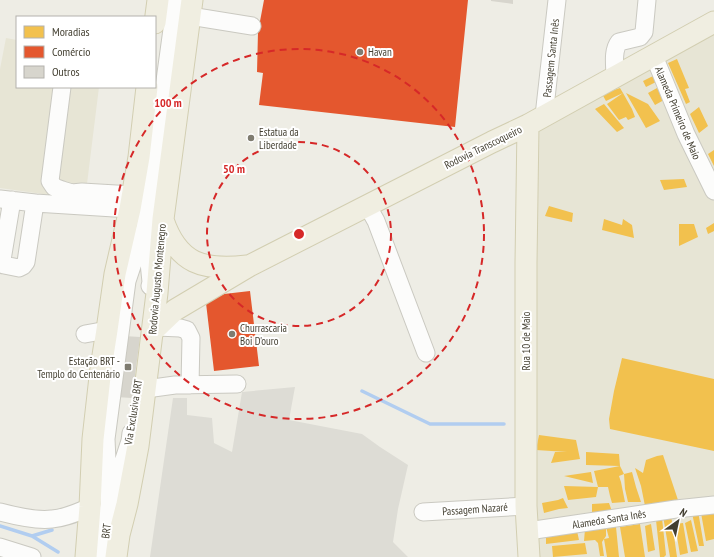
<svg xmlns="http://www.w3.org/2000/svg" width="714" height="557" font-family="'PT Sans Narrow',sans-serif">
	<rect width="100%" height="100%" fill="#eeede5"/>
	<path fill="#e7e5d5" d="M714,31V557H533L528,125Z
		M6,38L17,40V87H99L85,200L0,188V69Z"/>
	<path fill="#dddcd5" d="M295,387L289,420L362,434L380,447L408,465L398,509L393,542L408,557H150L173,398H187V415L212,418L214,443L232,452L242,392Z"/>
	<path fill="#f2c14e" d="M677,59L689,88L685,89L690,102L686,104L668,63Z
		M653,76L656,82L646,87L643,81Z
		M620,88L623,93L632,109L635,117L628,120L626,117L619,120L607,104L623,93L606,101L602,94Z
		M657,88L664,100L655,105L648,93Z
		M626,93L648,104L660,121L646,128Z
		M604,104L624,128L617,132L595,109Z
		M699,107L708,126L699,133L690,114Z
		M714,150V166L708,154Z
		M684,179L687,187L664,190L660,180Z
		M549,206L573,213L572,222L545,216Z
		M604,219L622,225L623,219L632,225L634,238L602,230Z
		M714,223V231L708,234L706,228Z
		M679,224H694L698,237L679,246Z
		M622,358L714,379V451L610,429L609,419L614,391Z
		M539,435L576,440L580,459L551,463L555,452H567L536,450Z
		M586,452L619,454L620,466L586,465Z
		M663,455L679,503L645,506L641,486L635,468L643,473L646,460L657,456Z
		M620,466L624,474L619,476L621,482L625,502L612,503L610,496L608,487H598L596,497L568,500L564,486L598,487L594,471Z
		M591,472L593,483L564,476Z
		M632,472L636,487L641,502H628L625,489L624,474Z
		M563,498L568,508L559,509L544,513L542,503L558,500Z
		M609,503L613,514L592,517V504Z
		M712,508L714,515V539L706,541L701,513Z
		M698,511L704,546H699L692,513Z
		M671,515L677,557H670L663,516Z
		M662,518L666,555L664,557H660L656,520Z
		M691,520L698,551L691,552L685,523Z
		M683,523L688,553L680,555L675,524Z
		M640,524L645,557H625L620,527Z
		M651,524L655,550L648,552L645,526Z
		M606,527H616L619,557H607L604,539L602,542L604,556H600L598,543L595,540L584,541L585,529L606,528V536L604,539L609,538Z
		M577,531L579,540L546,544V533Z
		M585,543L587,554L553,557L552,546Z"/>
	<path fill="#e4572e" d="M264,0H468L455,127L259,105L263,73L257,72L258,32Z
		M250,291L259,366L214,371L206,303L224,294Z"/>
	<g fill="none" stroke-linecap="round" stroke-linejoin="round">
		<path stroke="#b1cdf0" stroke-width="3.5" d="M362,391L430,424H504
			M0,526L32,536L58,552
			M32,536L52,530"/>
	</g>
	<path fill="#d7d5cd" d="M491,0H513V4L491,1Z
		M124,336L140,337L132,398L116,397Z"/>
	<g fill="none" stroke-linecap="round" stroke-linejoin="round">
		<g stroke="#cac9c1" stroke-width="19">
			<path id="minor" d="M190,16L252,26
				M654,56L686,134L714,191
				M615,77C615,66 612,51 619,42L640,37L644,32L647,0
				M62,87L50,181L54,187L62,190L72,193L82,192L133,195
				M544,116L557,0
				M0,199L35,203L130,209
				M12,200L2,260L4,265L19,268L23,266L26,262L35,203
				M367,205L376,221L426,353
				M146,233L151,282L150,286
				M157,327L180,328L187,330L191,338L190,385
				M85,334L107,330
				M146,389L175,385L237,384
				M112,496L130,441L131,433
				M0,512C15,516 36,521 52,519C66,518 78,512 90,507
				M423,512L526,506
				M528,531L676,509L714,505
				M0,547L32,557
				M102,557L109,504L106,439L127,281L145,227L176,0"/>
		</g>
		<g stroke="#d2ceb1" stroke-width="23">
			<path id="major" d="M155,23L158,0
				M528,125L526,263V506L529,557
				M163,220C178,264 203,271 247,266
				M153,331L175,310L249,266L492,142L528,125L714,22
				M86,557L90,507L93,439L101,368L107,330L115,274L130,209L139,157L147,87
				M116,557L119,535L127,504L138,446L157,293L163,219L192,0"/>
		</g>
		<use href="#minor" stroke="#fcfcfb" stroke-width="17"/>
		<use href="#major" stroke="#f0eee1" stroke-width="21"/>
	</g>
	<g fill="none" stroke="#d62828" stroke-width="2" stroke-dasharray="7 5">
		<circle cx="299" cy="234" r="92"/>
		<circle cx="299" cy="234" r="185"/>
	</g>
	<g fill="#7f7c70" stroke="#fff" stroke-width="1.5">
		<circle cx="360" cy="52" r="4"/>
		<circle cx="251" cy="138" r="4"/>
		<circle cx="232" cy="334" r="4"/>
		<rect x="124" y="363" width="8" height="8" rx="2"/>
	</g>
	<g text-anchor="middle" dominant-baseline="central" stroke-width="4" stroke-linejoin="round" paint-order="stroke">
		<g font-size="11" fill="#433f31" stroke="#fff" text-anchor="start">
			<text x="368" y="52">Havan</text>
			<text x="259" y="132">Estatua da<tspan x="259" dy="13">Liberdade</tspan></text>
			<text x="240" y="328">Churrascaria<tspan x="240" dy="13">Boi D'ouro</tspan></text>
			<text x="120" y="361" text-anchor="end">Estação BRT -<tspan x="120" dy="13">Templo do Centenário</tspan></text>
		</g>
		<g font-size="11" fill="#433f31" stroke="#fff">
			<text transform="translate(551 58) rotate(-84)">Passagem Santa Inês</text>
			<text transform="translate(678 113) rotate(67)">Alameda Primeiro de Maio</text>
			<text transform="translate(483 147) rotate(-26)">Rodovia Transcoqueiro</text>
			<text transform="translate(157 279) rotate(-85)">Rodovia Augusto Montenegro</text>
			<text transform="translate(526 341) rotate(-90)">Rua 10 de Maio</text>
			<text transform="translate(133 412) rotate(-81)">Via Exclusiva BRT</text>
			<text transform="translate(475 509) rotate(-4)">Passagem Nazaré</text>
			<text transform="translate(609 519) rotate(-9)">Alameda Santa Inês</text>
			<text transform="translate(106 531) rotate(-82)">BRT</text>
		</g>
	</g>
	<circle cx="299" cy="234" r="6" fill="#d62828" stroke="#fff" stroke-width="2"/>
	<g font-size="12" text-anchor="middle" font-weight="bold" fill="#d62828" stroke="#fff" stroke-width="4" stroke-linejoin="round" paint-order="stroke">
		<text x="168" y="107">100 m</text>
		<text x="234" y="173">50 m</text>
	</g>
	<rect x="16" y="16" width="140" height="72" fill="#ffffff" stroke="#b4b2ad"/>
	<rect x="24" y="26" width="20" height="12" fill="#f2c14e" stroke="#b4b2ad"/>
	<text x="52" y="36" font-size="12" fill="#433f31">Moradias</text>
	<rect x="24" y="46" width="20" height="12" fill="#e4572e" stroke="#b4b2ad"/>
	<text x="52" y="56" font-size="12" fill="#433f31">Comércio</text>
	<rect x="24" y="66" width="20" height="12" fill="#d7d5cd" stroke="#b4b2ad"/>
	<text x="52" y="76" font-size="12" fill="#433f31">Outros</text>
	<g transform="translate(678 521) rotate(33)" stroke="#ffffff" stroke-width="3" paint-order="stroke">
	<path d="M0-3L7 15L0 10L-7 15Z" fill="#433f31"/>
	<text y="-6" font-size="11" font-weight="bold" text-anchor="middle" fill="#433f31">N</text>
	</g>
</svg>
